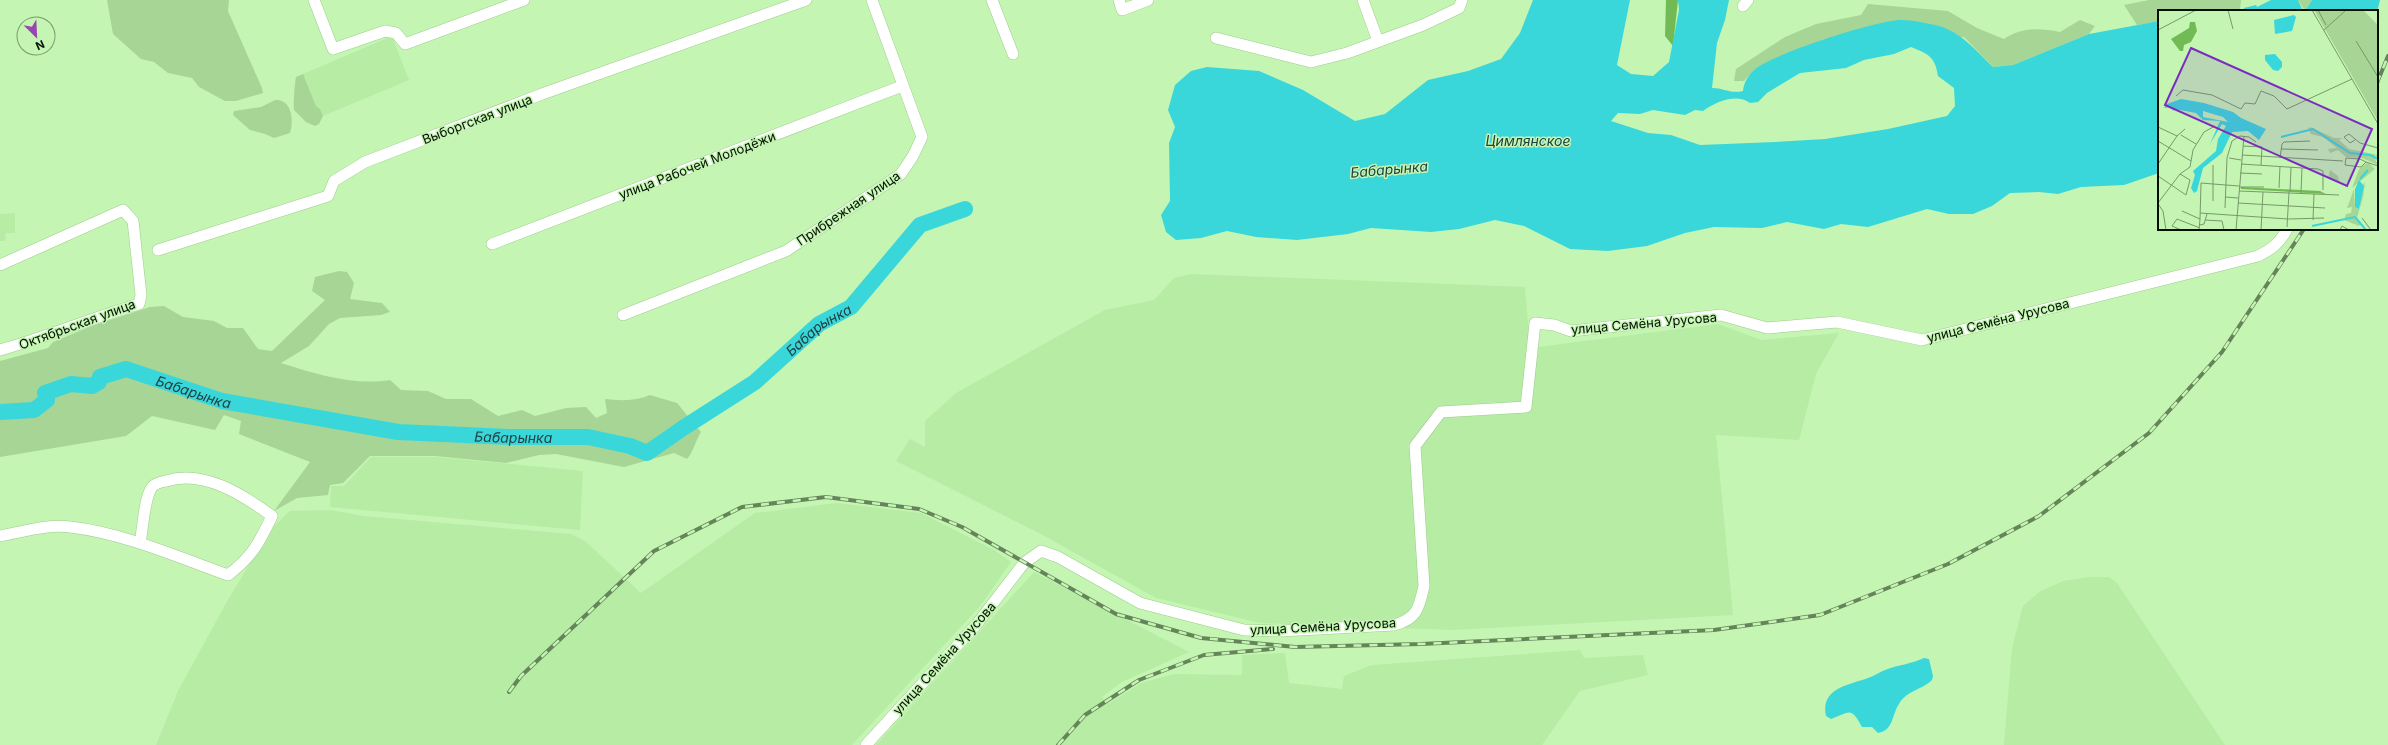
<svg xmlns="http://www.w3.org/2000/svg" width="2388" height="745" font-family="Inter,sans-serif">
	<rect width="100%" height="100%" fill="#c5f5b3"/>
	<path fill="#b6eca4" d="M392,36L409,80L323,116L320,109L316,106L303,74Z
		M15,213V233H6L5,241H0V214Z
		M1191,274L1525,287L1530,348L1718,324L1761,340L1839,333L1816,374L1799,440L1716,435L1733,615L1452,630L1260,623L1156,598L1039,533L896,461L910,439L925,447V421L956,393L1105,310L1154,300L1174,278Z
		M371,457H436L583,471L580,530L330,507L331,486H344Z
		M837,503L921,513L994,550L1011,562L981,605L852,745H156L178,691L225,605L270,530L290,511L330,510L364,516L571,534L585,541L641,593L755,513Z
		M1034,572L1189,652L1122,682L1102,697L1108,704L1141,683L1174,674L1242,675V655L1285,653L1289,683L1342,689L1344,676L1372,665L1580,650L1584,658L1643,655L1648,675L1580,691L1542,745H876Z
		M2090,577H2109L2117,583L2225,745H2004L2012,648L2023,606L2039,592L2063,581Z"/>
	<path fill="#a7d595" d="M107,0H229L228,11L262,88L263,93L236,101H225L199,87L192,78L168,73L154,62L141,59L113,34Z
		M2149,0H2241L2240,9L2159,11V21L2137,25L2124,5Z
		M2298,0H2312L2305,11Z
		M1868,4L1948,11L1977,28L2004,39C2022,27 2039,28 2060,32L2080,20L2095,26L2089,34L2013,65L1993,67L1964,37L1755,69L1744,81H1734L1736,69L1785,37L1816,24L1861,15Z
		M303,74L316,106L320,109L323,116L319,124L315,126L306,122L294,110C293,105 295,81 296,77Z
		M275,100C292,99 294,120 290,133L274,138L265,134L250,130L233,115L234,111L261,107Z
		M339,271L347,272L354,283L350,299L382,303L390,312L381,315L340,318L329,324L309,346L281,363C315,374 355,386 390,380L401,390L428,391L446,399H471L498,416L522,410L535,416L566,408L586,407L596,418L607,413L605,399C620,401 636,401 650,395L677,403L701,432C695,441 694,451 687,459L674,453L624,467L556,454L539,455L506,463L435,456H370L343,483L330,485L328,495L297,498L274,511L310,462L239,434L241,421L224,415L215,430L152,416L126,436L0,457V361L48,348L53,342L92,326L150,307L164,306L183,317L214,321L227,328H243L258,349L272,351L325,300L312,291L315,277Z"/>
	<path fill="#72bb54" d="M1666,0H1678L1673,46L1665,36Z"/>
	<path fill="#39d7da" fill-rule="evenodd" d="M1533,0H1630L1617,65L1631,74L1653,76L1669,62L1679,10L1678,0H1729L1725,20L1717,43L1712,88C1724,88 1730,94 1743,91C1744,82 1748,76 1754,70C1772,54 1877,20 1901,20C1912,20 1925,23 1935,25C1961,31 1975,50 1993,67L2013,65L2089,34L2159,21V173L2124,185L2081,187L2058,194L2039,192L2010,193L1992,206L1973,214H1949L1927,209L1868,227L1841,224L1824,229L1787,222L1762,228L1714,227L1685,233L1647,246L1608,251L1570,249L1524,226L1495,220L1459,229L1431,232L1371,228L1348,234L1297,240L1256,237L1227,231L1201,238L1176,240L1166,232L1161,215L1170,201L1169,143L1175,127L1168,110L1175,85L1191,71L1207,67L1259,71L1303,90L1355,121L1385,114L1428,80L1468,71L1501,59L1520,33ZM1911,47C1928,54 1935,56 1938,76L1954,88L1955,106L1947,116L1888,129L1825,139L1775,142L1700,145L1671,135L1648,133L1611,121L1618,113L1640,114L1653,110L1685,115L1695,110L1703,111C1716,102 1736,93 1750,103L1758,102L1767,93L1800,73L1846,68L1864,60L1894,54Z
		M2271,0H2298L2303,11H2244V8L2256,5L2257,7Z
		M2312,0H2380L2377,12L2305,11Z
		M1924,658L1929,659L1933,676L1932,680C1922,690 1907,690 1899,704C1891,716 1894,730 1878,733L1872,727H1862C1851,706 1850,712 1831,719L1826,716C1820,688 1849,685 1868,678C1874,676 1880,672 1885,670C1898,665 1911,664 1924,658Z"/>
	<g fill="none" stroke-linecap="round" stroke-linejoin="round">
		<path stroke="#39d7da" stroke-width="16" id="s1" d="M0,412L34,410L47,400L45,393L71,384L92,386L99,382L100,377L126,369L222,401L398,432L509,437H588L630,446L647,453L683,428L755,382L819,324L851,307L920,225L965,209"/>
		<g stroke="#9dcc8b" stroke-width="12">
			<path id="minor" d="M314,0L333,49L385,31L396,33L405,44L524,0
				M992,0L1013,54
				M1119,0L1122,10L1148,0
				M1363,0L1378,41
				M1743,6L1748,0
				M1216,38L1311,62L1347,53L1423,25L1459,8L1462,0
				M492,244L902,86
				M158,250L328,196L334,181L365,162L542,94L806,0
				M0,265L123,210L133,221L141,295L139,304C92,318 47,337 0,350
				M623,315L786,251L901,174L913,156L922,137L872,0
				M0,536C22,532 47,524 70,527C123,533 178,557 228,575C252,557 259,543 272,516C243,495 204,469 166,481C161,482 155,483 152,487C144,498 143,529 140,543
				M866,745L977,624L1024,563L1041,551L1058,557L1140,603L1244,630L1280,631L1394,625C1417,619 1419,608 1424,586L1415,446L1441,412L1526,407L1535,323L1554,325L1571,331L1721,315L1767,328L1837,322L1922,340L2258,256C2272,249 2280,243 2287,229"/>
		</g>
		<use href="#minor" stroke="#fff" stroke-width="11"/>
		<g stroke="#65845a" stroke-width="4">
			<path id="rail" d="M2377,83L2388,56
				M509,692L521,676L654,551L742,507L826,497L919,509L962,527L1116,614L1201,638L1295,647L1421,644L1714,630L1820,615L1948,564L2039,516L2149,433L2222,352L2304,229
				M1058,745L1085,715L1139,680L1204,655L1273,649"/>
		</g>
		<use href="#rail" stroke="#c5f5b3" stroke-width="2.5" stroke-dasharray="8" stroke-linecap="butt"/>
	</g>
	<g text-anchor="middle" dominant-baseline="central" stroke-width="3" stroke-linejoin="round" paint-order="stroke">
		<g font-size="13" fill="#021000" stroke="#c5f5b3">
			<text transform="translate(477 119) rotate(-21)">Выборгская улица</text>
			<text transform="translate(697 165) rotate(-21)">улица Рабочей Молодёжи</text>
			<text transform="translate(848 208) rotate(-34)">Прибрежная улица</text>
			<text transform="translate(1998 320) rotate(-14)">улица Семёна Урусова</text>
			<text transform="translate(1644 323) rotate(-5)">улица Семёна Урусова</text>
			<text transform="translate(77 324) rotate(-20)">Октябрьская улица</text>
			<text transform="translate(1323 626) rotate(-3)">улица Семёна Урусова</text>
			<text transform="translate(944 658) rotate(-48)">улица Семёна Урусова</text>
		</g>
		<g font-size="14" font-style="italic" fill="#214141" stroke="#c5f5b3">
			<text x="1528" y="140">Цимлянское</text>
			<text transform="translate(1389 169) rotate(-5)">Бабарынка</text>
			<text stroke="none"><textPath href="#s1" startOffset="890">Бабарынка</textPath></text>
			<text stroke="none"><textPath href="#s1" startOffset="218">Бабарынка</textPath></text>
			<text stroke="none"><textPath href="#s1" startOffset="542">Бабарынка</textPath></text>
		</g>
	</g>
	<g transform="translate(2158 10)">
		<rect width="220" height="220" fill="#c5f5b3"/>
		<path d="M156,0H205L220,15V111ZM152,117L176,128H185L181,130L191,139L220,145V148L217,145V149L220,155L204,148L188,147L180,140L172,143L170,139L179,138L165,127L153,124L150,119ZM210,152L217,159L194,178L201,159ZM172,160L180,166L181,172L170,169ZM206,173H207L205,187L199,208L203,213L201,216L186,210L188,204L193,203L194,197L189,198L196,179L197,197L201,199Z" fill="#a7d595"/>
		<path d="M32,12H37L39,21L33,32L26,35L25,41H22L13,29L31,18ZM83,177L162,181L168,184L83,179Z" fill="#72bb54"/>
		<path d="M136,5L138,7L134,21L117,24L116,10ZM117,44L124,52V57L120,61L115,60L107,50V45ZM23,89L46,93L75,102L83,108L108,119L101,130L90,121L74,122L64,143L45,158L39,181L36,183L33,178L37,165L35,161L58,141L60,129L68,116L64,114L52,134L62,111L45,110L38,103L17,99L15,101L14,97L6,98L9,94ZM45,101L65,107L70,112L45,107ZM201,170L206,176L201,199L197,197V179Z" fill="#39d7da" fill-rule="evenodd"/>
		<path fill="none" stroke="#39d7da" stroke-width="2" d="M123,127L155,119L192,143L212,145L220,149M202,169L210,160M197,207L208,220M154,216L197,207"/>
		<path fill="none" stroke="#77996b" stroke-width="1" d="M70,0L75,19M154,0L220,114M160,0L168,15M0,20L38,0M166,20L187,1M198,31L220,67M18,86L25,80L54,85L83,99L87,93L97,94L103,81L116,86L129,99L194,69M0,117L19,126M23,125L38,134M197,130L192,133L186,127L191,124L202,133L220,138M0,131L33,151M85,136L104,137L103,155M123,139L160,140M84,145L185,151M71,148L83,150M122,148L124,134L126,132L152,131M188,148L202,149L208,152L203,157L187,155ZM208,152L220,156M0,154L19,126L27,119M83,154L160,159L165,161V180M82,163L104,164M0,166L28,185L32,170L22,164L32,157L35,140L46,122L57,116M81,177H106M121,178L122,156M81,181L181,185M132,182L133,157M143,183L144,158M67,187L80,188M55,191V174L81,176M0,193L22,164M80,193L167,198M0,194L5,201L8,220M67,198L69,148L74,131L82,126L91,127L98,132M24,201L42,209L41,220M42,203L130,209L166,208M204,208L213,220M42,209L43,173L55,174V155M47,210L64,211L66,220M155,210L156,184M42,215L46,214L49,204M129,217L131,182M23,220L14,216L19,209L42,218M78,220L86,126M103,220L105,182M182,220L184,216L191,220"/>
		<path fill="#7b2cbf" fill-opacity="0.15" stroke="#7b2cbf" stroke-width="2" d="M33,38L214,119L189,176L7,95Z"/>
		<rect width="220" height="220" fill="none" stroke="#021000" stroke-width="2"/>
	</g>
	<g transform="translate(36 36) rotate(156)"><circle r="19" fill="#c5f5b3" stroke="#77996b"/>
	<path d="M0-3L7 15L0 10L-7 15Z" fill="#9945b4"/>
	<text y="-6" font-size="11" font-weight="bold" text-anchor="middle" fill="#021000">N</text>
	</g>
</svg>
